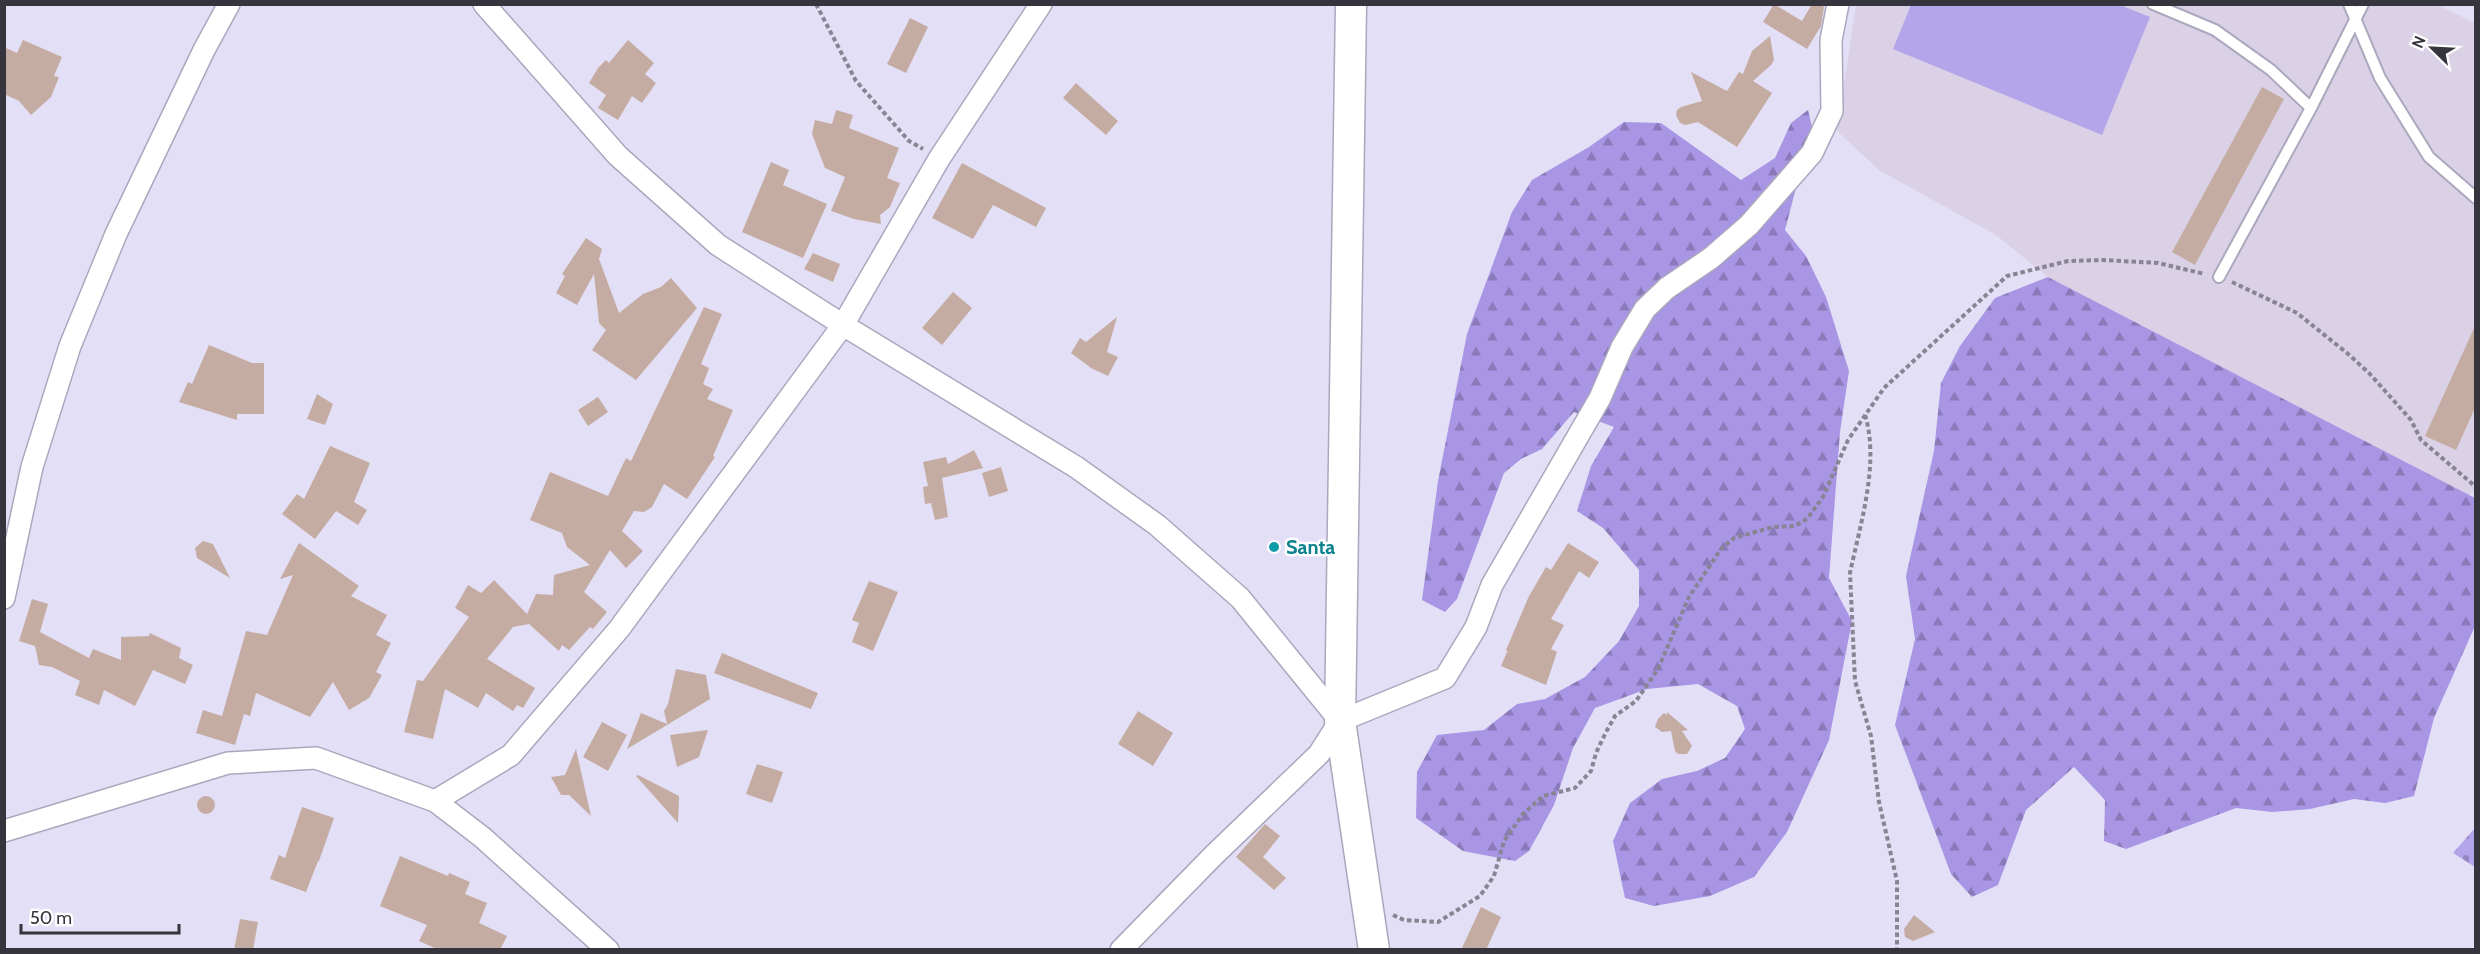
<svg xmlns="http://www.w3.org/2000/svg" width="2480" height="954" font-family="Cabin,sans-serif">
	<defs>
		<pattern id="forest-firs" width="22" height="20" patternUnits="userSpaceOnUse" patternTransform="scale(1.5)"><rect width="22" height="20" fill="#a895e4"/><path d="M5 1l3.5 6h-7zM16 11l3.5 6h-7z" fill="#8a7aba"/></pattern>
		<pattern id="cemetery-stones" width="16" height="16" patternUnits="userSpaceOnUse" patternTransform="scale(1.5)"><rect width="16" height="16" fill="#b4a4ea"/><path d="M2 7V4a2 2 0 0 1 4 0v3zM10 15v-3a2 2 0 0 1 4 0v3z" fill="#9386bf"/></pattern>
	</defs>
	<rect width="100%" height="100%" fill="#e3dff6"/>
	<path fill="#dbd1e6" d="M2436,4L2475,23V491L2468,495L2048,277L1996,235L1879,170L1837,131L1856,5Z"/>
	<path fill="url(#forest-firs)" d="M1808,110L1812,127L1785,230L1806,256L1826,297L1849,371L1840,432L1829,578L1852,621L1829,740L1787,832L1754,877L1710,896L1654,906L1625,898L1613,841L1630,803L1662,779L1697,771L1725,758L1745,729L1737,706L1698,684L1647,689L1595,708L1573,748L1554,805L1529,851L1515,861L1463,851L1416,818L1417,772L1437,735L1484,730L1517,704L1545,699L1585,677L1619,641L1639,606V570L1603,528L1577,511L1591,466L1614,427L1574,412L1542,449L1521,459L1504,473L1457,599L1445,612L1422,600L1438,481L1467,334L1512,212L1532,180L1589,147L1624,122L1661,123L1741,180L1775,158L1791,123Z
		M2048,277L2475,498V626L2434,718L2414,796L2385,803L2354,799L2310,809L2272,812L2236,808L2126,849L2104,841L2105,800L2074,767L2026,810L1998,885L1972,897L1951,874L1895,725L1915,639L1906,576L1934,451L1941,383L1960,346L1995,298Z"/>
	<path fill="url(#cemetery-stones)" d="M2475,828V867L2453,853Z"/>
	<path fill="#b4a4ea" d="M1911,5H2120L2150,17L2102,135L1893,49Z"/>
	<path fill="#c4aca2" d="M1774,4L1802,21L1812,4H1820L1824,7L1821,26L1807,49L1763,22Z
		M910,18L928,27L906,73L887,64Z
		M1770,36L1774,60L1771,65L1753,81L1772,93L1737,147L1698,122L1685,125L1680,123L1676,115L1677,110L1681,107L1702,101L1691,72L1727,91L1739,72L1743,74L1752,51Z
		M23,40L62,57L54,76L59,77L51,97L31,115L19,101L4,94V47L17,53Z
		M628,40L654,63L645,74L656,83L642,103L632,96L618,120L598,108L606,95L589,83L598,68L606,60L609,63Z
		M1076,83L1118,121L1106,135L1063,98Z
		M2262,87L2284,99L2195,265L2172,252Z
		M836,110L853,115L849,128L899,148L887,178L900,183L890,207L880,215L881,224L854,219L831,211L845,177L825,168L812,134L815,120L832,124Z
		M771,162L789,170L783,185L827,204L803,258L742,232Z
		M962,163L1046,208L1036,227L993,205L973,239L932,218Z
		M586,238L602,249L599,259L619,313L643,294L661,287L671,278L697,308L636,380L592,350L606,330L599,323L594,274L577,305L556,293L565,276L562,274Z
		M813,253L840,264L833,282L804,269Z
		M953,292L972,308L942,345L922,328Z
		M704,307L722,314L701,364L709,368L703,384L713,389L707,399L733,410L713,456L715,457L687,499L664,484L652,507L644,512L634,511L622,531L643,551L626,568L610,550L584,592L607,612L593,629L590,627L569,650L562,645L559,651L529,624L513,627L487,659L535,688L523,708L517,705L513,711L486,693L478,708L445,689L433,739L404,732L417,680L423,681L469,617L455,608L468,585L481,593L494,580L527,614L536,594L553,595L554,575L590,565L567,547L562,533L530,520L550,472L608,496L626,458L631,461Z
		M1117,317L1107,352L1118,357L1108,376L1091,368L1071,353L1080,338L1086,342Z
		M2475,326V408L2456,450L2425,436Z
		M209,345L252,363H264V414H237V420L179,402L188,382L192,384Z
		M317,394L333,404L325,425L307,419Z
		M598,397L608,412L588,426L578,410Z
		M330,446L370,463L354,502L367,510L358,525L336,511L315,539L282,514L297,494L304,499Z
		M974,450L983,468L942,478L948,517L935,520L931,503L925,504L923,487L928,486L923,462L946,457L948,464Z
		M1001,467L1008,491L989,497L982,473Z
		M203,541L213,544L230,578L197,558L195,548Z
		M299,543L359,586L351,596L387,615L376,635L391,643L376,672L382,675L369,698L349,710L333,682L310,717L256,693L250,716L244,714L235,745L196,733L203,710L222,716L246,631L267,635L293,575L280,579Z
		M1568,543L1599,562L1589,578L1579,571L1551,619L1564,625L1551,649L1557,652L1546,685L1501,666L1507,652L1509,653L1506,650L1529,596L1546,567L1551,570Z
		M869,581L898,592L873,651L852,642L859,623L852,620Z
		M32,599L48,604L40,632L89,658L93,649L121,660V637L149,636L150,633L181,648L179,658L193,665L185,684L153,670L135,706L104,690L99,705L75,695L80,681L52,667L39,665L35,646L19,641Z
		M722,653L818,693L811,709L714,673Z
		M676,669L706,675L710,699L627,749L641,713L667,724L664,711L668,704Z
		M1138,711L1173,733L1153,766L1118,744Z
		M1667,712L1688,730L1682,731L1692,746L1687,754H1678L1675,751L1671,731L1662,732L1655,727L1658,719L1664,713L1667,715Z
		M602,722L627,735L608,771L583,757Z
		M708,730L699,757L677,767L670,735Z
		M576,749L591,816L569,795H561L551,777L565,775Z
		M757,764L783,772L772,803L746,794Z
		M638,775L679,796L678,823L636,776Z
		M197 805a9 9 0 1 1 18 0a9 9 0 1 1-18 0Z
		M302,807L334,818L319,861H318L306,892L270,879L279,855L285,858Z
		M1265,824L1280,836L1263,857L1286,878L1274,890L1236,857Z
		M400,856L448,876L449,873L470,882L465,894L487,903L479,923L507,936L500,950H439L419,941L427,925L380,906Z
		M1481,907L1501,917L1486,950H1461Z
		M1914,915L1935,932L1913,941L1905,937L1904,929Z
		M240,919L258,922L253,950H234Z"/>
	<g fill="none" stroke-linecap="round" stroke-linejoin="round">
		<g stroke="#aba7bd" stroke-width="14">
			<path id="service" d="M2153,4L2215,30L2271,70L2311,108
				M2349,4L2380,78L2429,157L2476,198
				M2219,277L2311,108L2363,4"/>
		</g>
		<g stroke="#aba7bd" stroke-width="24">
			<path id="minor" d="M484,4L618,156L718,245L843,325L1076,467L1157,525L1240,598L1340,721
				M4,598L32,467L70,346L116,234L204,50L229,4
				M435,801L511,755L619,629L843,325L939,159L1041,4
				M4,831L228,763L316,758L435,801L482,837L608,950
				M1121,950L1213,856L1319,754L1340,721L1445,678L1476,627L1492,585L1600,398L1622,347L1645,309L1667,288L1711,258L1749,225L1812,153L1832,111L1831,40L1838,4"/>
		</g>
		<g stroke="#aba7bd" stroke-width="33">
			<path id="secondary" d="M1351,4L1340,721L1374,950"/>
		</g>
		<path stroke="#878493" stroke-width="4" stroke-dasharray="4.5 3" stroke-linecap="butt" d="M816,4L856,81L909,141L923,149
			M2232,282L2297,313L2347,353L2369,373L2411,420L2421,440L2476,487
			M1865,415C1880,463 1860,525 1850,573L1855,681L1871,736L1879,802L1897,881V950
			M1393,915L1404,920L1438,922L1480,896L1494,876L1504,841L1523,814L1543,796L1575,788L1591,771L1596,753L1606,732L1615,716L1636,701L1658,669L1689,597L1721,549L1734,538L1773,527L1795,526L1807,519L1823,497L1848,440L1884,388L2007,276L2068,261L2103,260L2158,263L2205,274"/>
		<use href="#service" stroke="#fff" stroke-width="10"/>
		<use href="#minor" stroke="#fff" stroke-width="21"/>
		<use href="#secondary" stroke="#fff" stroke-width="30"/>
	</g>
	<circle fill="#0f9aa8" stroke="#fff" stroke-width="2" cx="1274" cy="547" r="6"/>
	<g text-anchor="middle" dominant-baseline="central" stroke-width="5" stroke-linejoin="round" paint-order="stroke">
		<g font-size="20" font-weight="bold" fill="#0d838f" stroke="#fff" text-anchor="start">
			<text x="1286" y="547">Santa</text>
		</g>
	</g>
	<rect width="2480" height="954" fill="none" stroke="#36343d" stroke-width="12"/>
	<g transform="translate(2432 48) rotate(294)" stroke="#ffffff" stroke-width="4.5" paint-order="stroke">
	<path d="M0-4.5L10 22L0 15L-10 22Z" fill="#36343d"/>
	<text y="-9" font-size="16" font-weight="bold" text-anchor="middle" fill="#36343d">N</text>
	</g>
	<path d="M21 924v9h158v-9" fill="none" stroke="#36343d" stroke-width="3"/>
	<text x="30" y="924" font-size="18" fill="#36343d" stroke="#ffffff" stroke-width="4.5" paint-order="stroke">50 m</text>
</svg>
